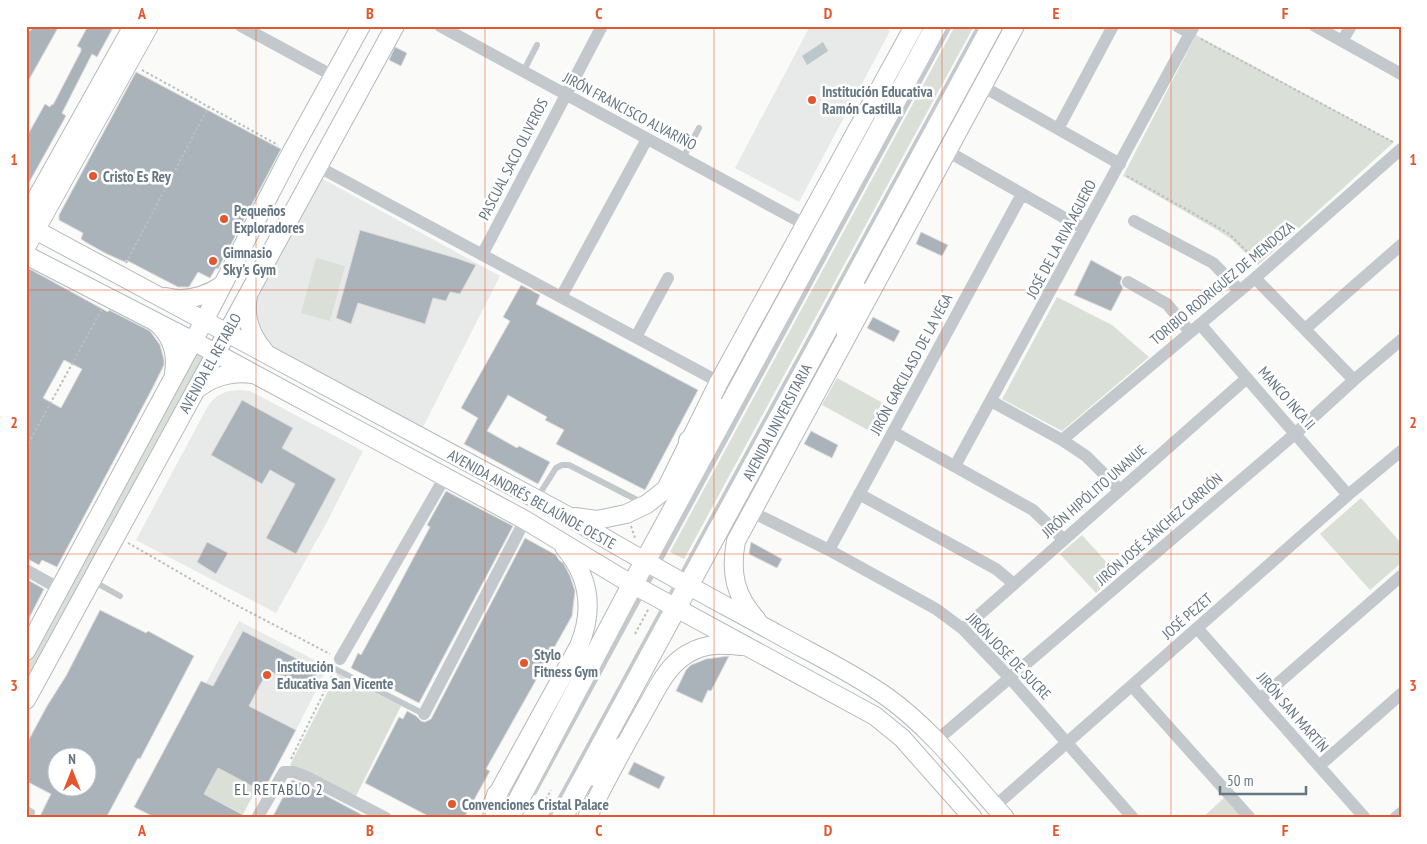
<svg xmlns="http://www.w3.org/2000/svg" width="1427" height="844" font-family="'PT Sans Narrow',sans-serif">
	<rect width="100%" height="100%" fill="#fafaf8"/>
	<path fill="#e8e9e9" d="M810,26H881L890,31L799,202L735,168Z
		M321,178L500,276L423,427L267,343L253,321L257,293Z
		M239,390L250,391L363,451L327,522L276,613L136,540L209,404L217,396L228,391Z
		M239,621L328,667L296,730L206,683Z"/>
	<path fill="#dadfd7" d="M955,26H974L684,559L670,552Z
		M1196,35L1394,142L1258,265L1231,239L1219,231L1123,176Z
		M316,258L345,266L330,321L301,313Z
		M1057,297L1112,325L1149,357L1062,431L1002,399Z
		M196,347L208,354L26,685V658Z
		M837,378L894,409L879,436L822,405Z
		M1361,498L1401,543V563L1370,590L1320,534Z
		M1082,535L1117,574L1096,593L1060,554Z
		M337,674L401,706L355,798L290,765Z
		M218,768L257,788L243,814L204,794Z
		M1224,798L1242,818H1202Z"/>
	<path fill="#bbc7cb" d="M823,42L828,51L807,65L802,56Z"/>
	<path fill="#aab3b9" stroke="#dcdcda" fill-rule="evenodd" d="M34,26H59L26,85V36Z
		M88,26H114L97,57L92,54L62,113L66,116L26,188V138L45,104L50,107L52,104L53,105L81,51V48L77,46Z
		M395,47L407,53L401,66L389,60Z
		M136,72L281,149L218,269L216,268L210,278L198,272L189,287H178L126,260L125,262L107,254L87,243L81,239L83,233L59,220V215Z
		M360,230L456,258L476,265L460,294L450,292L446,301L433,298L425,324L358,303L351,324L336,318Z
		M921,232L948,245L942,256L916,244Z
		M1091,260L1122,277L1120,283L1123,288L1111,311L1074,295Z
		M26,267L108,312L109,310L150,331L160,345L164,360V365L151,391L57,567L42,560L39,565L26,558V375L29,369L26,367ZM64,360L82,369L61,408L43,398Z
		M521,285L540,295L536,304L698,390L645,490L556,444L564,430L545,420L547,417L508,395L487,431L517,448L519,446L550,462L538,484L464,444L478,418L461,408L510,321L503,317Z
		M873,317L900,331L894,342L867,328Z
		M242,400L293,428L282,448L336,479L296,554L266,538L295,484L270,470L262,484L211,455Z
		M811,431L838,445L832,458L804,444Z
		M446,491L513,526L419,703L351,668L358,653L361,655L390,602L430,527L427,525Z
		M525,538L556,555L559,560L564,564L570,576L575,591L572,616L486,769L490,771L464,818H432L365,783L399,717L403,719L407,711L416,716L421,721L425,722L431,719Z
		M207,542L228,553L216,574L197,562Z
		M751,542L782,559L777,568L749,554Z
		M26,579L44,589L26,624Z
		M100,610L146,633L148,631L194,656L140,759L138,758L106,818H39L51,794L26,781V745L47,706L66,676ZM58,756H88V786H58Z
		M243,631L319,670L307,690L268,670L249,706L296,730L263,792L218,768L204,794L249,818H156L134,807L201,681L213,686Z
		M729,656L711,691L708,690L702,703L676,691L686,670L691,665L706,659Z
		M634,762L665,777L659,789L628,774Z
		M292,780L304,784L368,818H272Z"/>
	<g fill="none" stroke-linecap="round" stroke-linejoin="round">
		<g stroke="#b3babf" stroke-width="20">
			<path id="secondary" d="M26,217L133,26
				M26,225L568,516C637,559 708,596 779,635C815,655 853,673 887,697C933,730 967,776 1005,818
				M26,247L149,26
				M26,255L193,341L373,438L525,520L621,578L875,716L902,738L973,818
				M248,296C244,317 251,336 265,352
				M165,297C185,302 204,297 221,286
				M158,324C172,337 177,355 174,373
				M196,390C211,377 232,371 253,374
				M575,517L597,520L626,514L647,504L666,489L719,382L914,26
				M757,620C735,596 730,573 736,541L1015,26
				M26,651L204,321L291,153L361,26
				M26,700L395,26
				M491,806L579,646C594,610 590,577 564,547
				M587,818C606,780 626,743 647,706C656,690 665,671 680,659C699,644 718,643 741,646"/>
		</g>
		<g stroke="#b5babe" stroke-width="22">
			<path id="primary" d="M847,333L850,314L859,292
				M689,441L702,430L717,408
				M595,776L610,756L623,747
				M493,818L497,795
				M509,818L629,591L936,26
				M562,818L992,26"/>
		</g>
		<path stroke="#bbbfc2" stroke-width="2" stroke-dasharray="2.5 2.5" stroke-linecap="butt" d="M1201,39L1393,142
			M142,70L278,145
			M1127,176L1228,233L1256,260
			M126,263L209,106
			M26,448L102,309
			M631,526L635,538
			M128,543L236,605L330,654
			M635,634L649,608
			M291,759L332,676
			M541,808L551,790"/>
		<path stroke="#c3c8cc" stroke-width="6" d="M523,72L537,45
			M683,158L699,128
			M537,498L556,468L562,465H569L643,503
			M93,581L120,596
			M335,669L424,714
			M534,792L949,26
			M26,809L32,812L31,818
			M550,818L980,26"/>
		<path stroke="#c3c8cc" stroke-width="12" d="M241,26L324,71
			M440,26L806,225
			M1177,26L1190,33
			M1315,26L1401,74
			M1342,41L1351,26
			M982,86L1120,164
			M1058,129L1113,26
			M947,151L1084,229
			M317,166L719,382
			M1134,221L1213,263L1240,291
			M482,255L602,26
			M1255,278L1354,380
			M1128,282L1167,304L1190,332
			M561,297L647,139
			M1200,324L1348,495
			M1305,329L1401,245
			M636,337L668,278
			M991,401L1062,440L1086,456L1120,490
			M893,432L1033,510L1064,540
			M1062,440L1255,278L1401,149
			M955,466L1194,26
			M859,494L996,569L1014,584
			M752,512L829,550L936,609L963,629L1010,678L1133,818
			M829,550L1022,194
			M26,570L60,589
			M1197,628L1365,818
			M963,629L1247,378
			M340,659L445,477
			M1132,686L1250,818
			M1260,699L1401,576
			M424,714L525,520
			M937,740L1296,433L1354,380L1401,340
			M1319,766L1401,694
			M995,806L1348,495L1401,451
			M257,818L284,772H294L307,777L386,818
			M1395,818L1401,813"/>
		<use href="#secondary" stroke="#fff" stroke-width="18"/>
		<use href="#primary" stroke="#fff" stroke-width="20"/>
	</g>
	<path fill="none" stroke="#e4572e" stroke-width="1" stroke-opacity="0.55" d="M256,26V818M485,26V818M714,26V818M942,26V818M1171,26V818M26,290H1401M26,554H1401"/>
	<g fill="#e4572e" stroke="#fff" stroke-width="2">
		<circle cx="812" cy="100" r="5"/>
		<circle cx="93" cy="176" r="5"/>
		<circle cx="224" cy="219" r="5"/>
		<circle cx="213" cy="261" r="5"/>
		<circle cx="524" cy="663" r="5"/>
		<circle cx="267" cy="675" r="5"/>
		<circle cx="452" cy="804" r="5"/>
	</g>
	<g text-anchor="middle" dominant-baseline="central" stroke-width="5" stroke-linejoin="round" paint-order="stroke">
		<g font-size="15" font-weight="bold" fill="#657683" stroke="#fff" text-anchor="start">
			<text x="822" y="91">Institución Educativa<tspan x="822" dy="17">Ramón Castilla</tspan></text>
			<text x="103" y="176">Cristo Es Rey</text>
			<text x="234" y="210">Pequeños<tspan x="234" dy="17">Exploradores</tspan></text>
			<text x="223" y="252">Gimnasio<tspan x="223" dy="17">Sky's Gym</tspan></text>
			<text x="534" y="654">Stylo<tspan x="534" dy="17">Fitness Gym</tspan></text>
			<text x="277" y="666">Institución<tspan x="277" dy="17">Educativa San Vicente</tspan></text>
			<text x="462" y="804">Convenciones Cristal Palace</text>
		</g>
		<g font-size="15" fill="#657683" stroke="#fff">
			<text transform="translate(630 111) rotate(28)">JIRÓN FRANCISCO ALVARIÑO</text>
			<text transform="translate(513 159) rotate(-63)">PASCUAL SACO OLIVEROS</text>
			<text transform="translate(1061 239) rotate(-62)">JOSÉ DE LA RIVA AGUERO</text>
			<text transform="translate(1222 283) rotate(-40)">TORIBIO RODRIGUEZ DE MENDOZA</text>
			<text transform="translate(210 363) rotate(-61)">AVENIDA EL RETABLO</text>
			<text transform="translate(911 364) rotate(-62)">JIRÓN GARCILASO DE LA VEGA</text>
			<text transform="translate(1287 398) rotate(49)">MANCO INCA II</text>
			<text transform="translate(777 422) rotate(-62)">AVENIDA UNIVERSITARIA</text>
			<text transform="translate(1094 491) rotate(-41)">JIRÓN HIPÓLITO UNANUE</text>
			<text transform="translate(532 499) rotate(29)">AVENIDA ANDRÉS BELAÚNDE OESTE</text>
			<text transform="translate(1159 529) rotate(-41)">JIRÓN JOSÉ SÁNCHEZ CARRIÓN</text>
			<text transform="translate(1187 616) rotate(-41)">JOSÉ PEZET</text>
			<text transform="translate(1009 656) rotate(46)">JIRÓN JOSÉ DE SUCRE</text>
			<text transform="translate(1293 712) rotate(49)">JIRÓN SAN MARTÍN</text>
		</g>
		<g font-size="16" letter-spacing="1" fill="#57646e" stroke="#fff">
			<text x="279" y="789">EL RETABLO 2</text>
		</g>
	</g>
	<rect width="1427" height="844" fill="none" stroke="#ffffff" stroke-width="55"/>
	<g transform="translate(72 772)"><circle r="24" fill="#ffffff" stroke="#c1c8cd"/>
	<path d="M0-4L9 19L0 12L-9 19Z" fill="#e4572e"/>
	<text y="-8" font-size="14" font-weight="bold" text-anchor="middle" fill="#657683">N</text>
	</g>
	<path d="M1220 786v8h86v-8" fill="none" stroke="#657683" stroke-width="2.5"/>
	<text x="1227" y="786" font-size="15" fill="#657683" stroke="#ffffff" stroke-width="4" paint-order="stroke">50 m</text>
	<rect x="28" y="28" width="1372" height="788" fill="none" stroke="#e4572e" stroke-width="2"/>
	<g font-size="16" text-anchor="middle" font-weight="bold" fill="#e4572e">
		<text x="142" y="19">A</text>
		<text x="370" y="19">B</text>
		<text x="599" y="19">C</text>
		<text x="828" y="19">D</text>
		<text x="1056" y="19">E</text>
		<text x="1285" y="19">F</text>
		<text x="14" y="165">1</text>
		<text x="1413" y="165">1</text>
		<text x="14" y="428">2</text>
		<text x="1413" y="428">2</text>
		<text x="14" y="691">3</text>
		<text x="1413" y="691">3</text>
		<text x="142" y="836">A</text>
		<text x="370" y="836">B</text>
		<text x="599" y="836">C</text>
		<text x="828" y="836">D</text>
		<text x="1056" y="836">E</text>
		<text x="1285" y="836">F</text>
	</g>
</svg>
